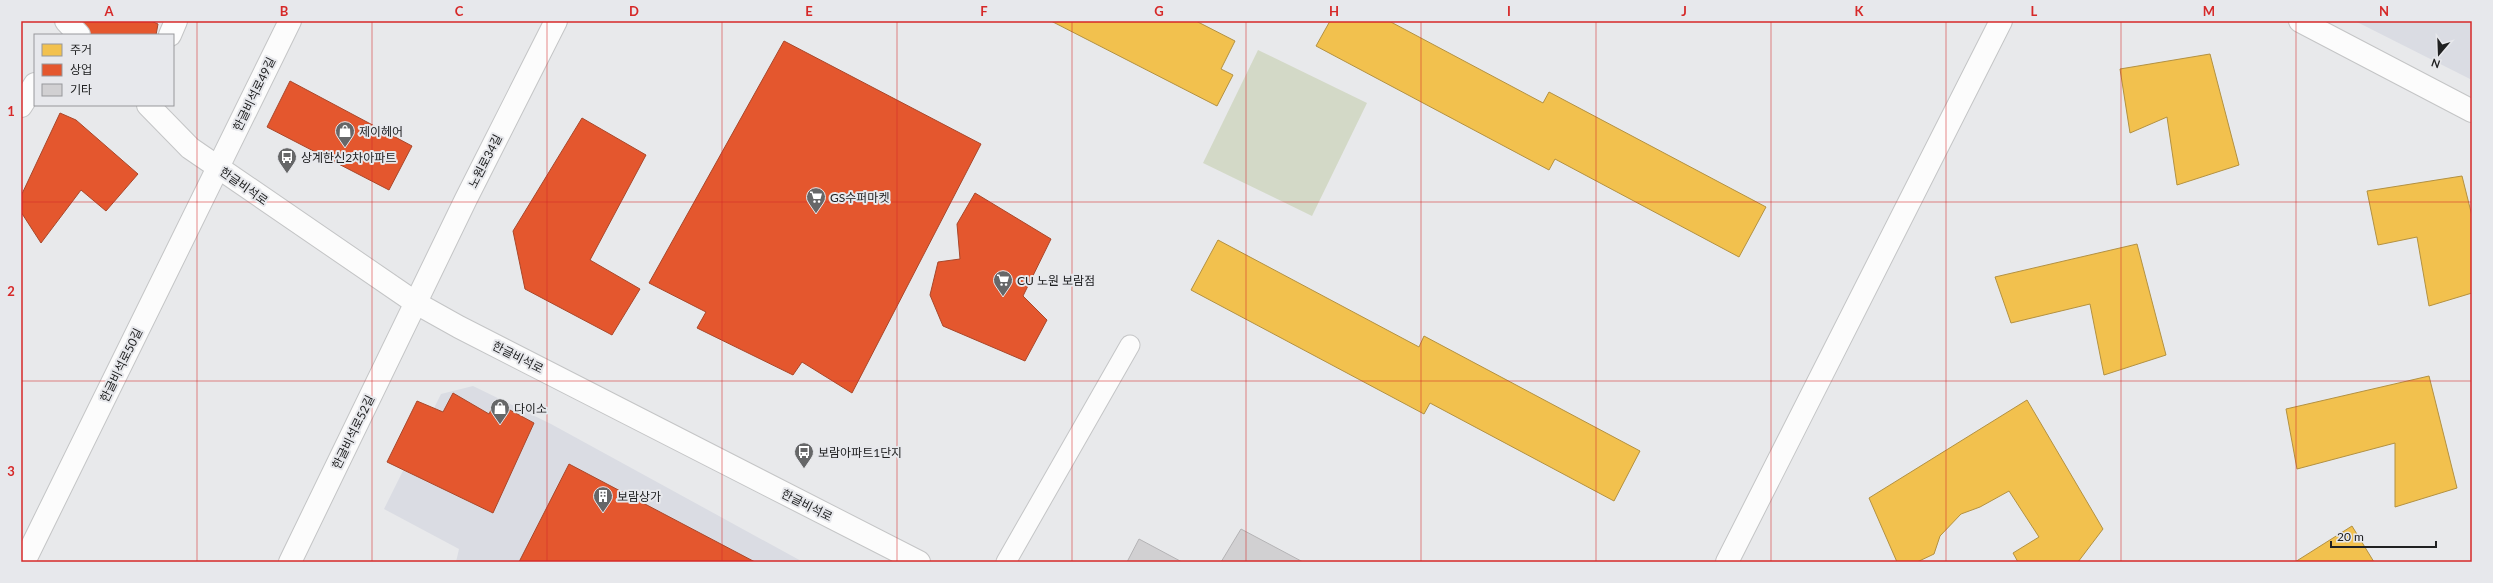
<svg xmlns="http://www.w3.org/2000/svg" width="2493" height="583" font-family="Lato,'Noto Sans KR',sans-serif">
	<rect width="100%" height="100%" fill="#e8e9eb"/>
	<path fill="#dadce3" d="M2355,21H2472V80Z
		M473,386L551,424L803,562H456L459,549L384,509L441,394Z"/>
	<path fill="#d3d9c7" d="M1258,50L1367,103L1312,216L1203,163Z"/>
	<path fill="#f2c14e" stroke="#b39141" d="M1051,21H1196L1235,41L1221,69L1233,75L1217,106Z
		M1330,21H1389L1543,103L1549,92L1766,207L1739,257L1555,159L1549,170L1316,46Z
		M2210,54L2239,165L2177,185L2167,117L2130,133L2120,69Z
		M2462,176L2472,216V293L2429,306L2417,237L2378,245L2367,191Z
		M1218,240L1419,347L1424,336L1640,451L1614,501L1430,403L1424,414L1191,290Z
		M2137,244L2166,355L2104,375L2090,304L2011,323L1995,277Z
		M2429,376L2457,488L2395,507V443L2297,469L2286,409Z
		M2027,400L2103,529L2078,562H2018L2013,553L2039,537L2009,491L1980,507L1961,514L1940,536L1934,554L1917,562H1897L1869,498Z
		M2352,526L2374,562H2295Z"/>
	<path fill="#e4572e" stroke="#a9472a" d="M79,21H151L158,24L156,35H90Z
		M784,41L981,144L852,393L802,362L793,375L697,328L706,312L649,283Z
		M290,81L412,146L389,190L267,127Z
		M60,113L76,120L138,174L106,211L81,190L41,243L21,212V196Z
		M582,118L646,155L590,260L640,289L612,335L525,289L513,231Z
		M975,193L1051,239L1023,296L1047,320L1025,361L943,326L930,295L938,262L960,259L957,224Z
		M453,393L489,414L495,402L534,423L493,513L387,462L417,401L443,412Z
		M569,464L755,562H519Z"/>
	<path fill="#d1d0d2" stroke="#b4b3b5" d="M1241,529L1303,562H1221Z
		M1139,539L1182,562H1127Z"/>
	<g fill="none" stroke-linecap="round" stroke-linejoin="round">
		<g stroke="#c4c5c6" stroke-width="21">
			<path id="service" d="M1006,562L1130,345"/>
		</g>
		<g stroke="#c4c5c6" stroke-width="24">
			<path id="minor" d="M2300,21L2472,111
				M170,35L176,21
				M21,106L35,84
				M24,562L290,21
				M1727,562L2001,21"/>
		</g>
		<g stroke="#c4c5c6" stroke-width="24">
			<path id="tertiary" d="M290,562L466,199L556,21"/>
		</g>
		<g stroke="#c4c5c6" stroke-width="24">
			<path id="secondary" d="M66,21L79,35
				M148,105L190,148L416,303L459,327L919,562"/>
		</g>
		<use href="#service" stroke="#fcfcfc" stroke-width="19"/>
		<use href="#minor" stroke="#fcfcfc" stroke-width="22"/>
		<use href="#tertiary" stroke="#fcfcfc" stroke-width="22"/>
		<use href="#secondary" stroke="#fcfcfc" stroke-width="22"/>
	</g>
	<path fill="none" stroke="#d62828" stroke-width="1" stroke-opacity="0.55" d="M197,21V562M372,21V562M547,21V562M722,21V562M897,21V562M1072,21V562M1246,21V562M1421,21V562M1596,21V562M1771,21V562M1946,21V562M2121,21V562M2296,21V562M21,202H2472M21,381H2472"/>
	<defs>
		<g id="shop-pin" transform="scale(1)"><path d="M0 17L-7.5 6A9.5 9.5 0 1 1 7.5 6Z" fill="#666768" stroke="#e7e8ec"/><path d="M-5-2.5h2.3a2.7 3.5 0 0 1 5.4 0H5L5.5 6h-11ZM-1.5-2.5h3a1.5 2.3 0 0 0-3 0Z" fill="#fff"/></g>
		<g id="bus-pin" transform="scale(1)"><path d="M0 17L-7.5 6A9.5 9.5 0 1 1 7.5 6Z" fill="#666768" stroke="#e7e8ec"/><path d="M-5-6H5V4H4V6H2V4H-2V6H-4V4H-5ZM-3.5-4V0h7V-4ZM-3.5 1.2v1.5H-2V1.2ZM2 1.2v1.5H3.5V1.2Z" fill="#fff"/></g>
		<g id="supermarket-pin" transform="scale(1)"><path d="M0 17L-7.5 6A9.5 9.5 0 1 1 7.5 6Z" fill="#666768" stroke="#e7e8ec"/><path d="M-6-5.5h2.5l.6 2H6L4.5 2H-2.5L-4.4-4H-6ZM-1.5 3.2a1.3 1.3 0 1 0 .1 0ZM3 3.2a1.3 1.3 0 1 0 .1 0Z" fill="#fff"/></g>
		<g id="building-pin" transform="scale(1)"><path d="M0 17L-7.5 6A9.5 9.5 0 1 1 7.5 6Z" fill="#666768" stroke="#e7e8ec"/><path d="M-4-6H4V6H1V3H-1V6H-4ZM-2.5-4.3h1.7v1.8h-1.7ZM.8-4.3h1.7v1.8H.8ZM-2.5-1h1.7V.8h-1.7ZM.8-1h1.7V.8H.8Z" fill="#fff"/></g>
	</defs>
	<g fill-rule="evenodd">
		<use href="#shop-pin" x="345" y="131"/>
		<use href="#bus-pin" x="287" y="157"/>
		<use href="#supermarket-pin" x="816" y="197"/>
		<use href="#supermarket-pin" x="1003" y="280"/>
		<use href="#shop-pin" x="500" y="408"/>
		<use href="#bus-pin" x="804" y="452"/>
		<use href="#building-pin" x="603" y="496"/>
	</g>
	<g text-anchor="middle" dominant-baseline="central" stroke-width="4" stroke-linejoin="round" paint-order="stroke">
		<g font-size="12" fill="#202122" stroke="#e7e8ec">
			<text transform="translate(254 94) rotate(-64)">한글비석로49길</text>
			<text transform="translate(485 161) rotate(-63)">노원로34길</text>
			<text transform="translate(244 186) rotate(35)">한글비석로</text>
			<text transform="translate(518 357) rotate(27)">한글비석로</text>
			<text transform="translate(121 365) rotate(-64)">한글비석로50길</text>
			<text transform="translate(353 432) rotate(-64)">한글비석로52길</text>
			<text transform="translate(807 505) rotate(27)">한글비석로</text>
		</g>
		<g font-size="12" fill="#202122" stroke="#e7e8ec" text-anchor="start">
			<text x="359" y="131">제이헤어</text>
			<text x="301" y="157">상계한신2차아파트</text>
			<text x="830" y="197">GS수퍼마켓</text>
			<text x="1017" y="280">CU 노원 보람점</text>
			<text x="514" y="408">다이소</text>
			<text x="818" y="452">보람아파트1단지</text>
			<text x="617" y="496">보람상가</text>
		</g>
	</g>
	<rect width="2493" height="583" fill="none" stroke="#e7e8ec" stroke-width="44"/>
	<rect x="34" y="34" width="140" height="72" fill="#e7e8ec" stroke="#97989b"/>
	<rect x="42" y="44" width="20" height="12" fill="#f2c14e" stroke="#97989b"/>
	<text x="70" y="54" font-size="12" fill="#202122">주거</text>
	<rect x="42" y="64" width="20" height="12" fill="#e4572e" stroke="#97989b"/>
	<text x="70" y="74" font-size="12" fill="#202122">상업</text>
	<rect x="42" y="84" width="20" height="12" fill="#d1d0d2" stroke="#97989b"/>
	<text x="70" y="94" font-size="12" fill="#202122">기타</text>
	<g transform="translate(2439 54) rotate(199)" stroke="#e7e8ec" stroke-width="3" paint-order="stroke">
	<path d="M0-3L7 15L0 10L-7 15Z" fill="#202122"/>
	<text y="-6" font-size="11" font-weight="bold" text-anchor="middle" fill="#202122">N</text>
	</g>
	<path d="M2331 541v6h105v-6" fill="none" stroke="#202122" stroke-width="2"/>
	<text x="2337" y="541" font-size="12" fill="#202122" stroke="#e7e8ec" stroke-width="3" paint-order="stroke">20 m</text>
	<rect x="22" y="22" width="2449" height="539" fill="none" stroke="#d62828" stroke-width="1.5"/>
	<g font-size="13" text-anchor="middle" font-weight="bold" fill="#d62828">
		<text x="109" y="16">A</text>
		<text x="284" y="16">B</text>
		<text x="459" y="16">C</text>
		<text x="634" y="16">D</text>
		<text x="809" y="16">E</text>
		<text x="984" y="16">F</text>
		<text x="1159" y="16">G</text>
		<text x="1334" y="16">H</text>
		<text x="1509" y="16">I</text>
		<text x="1684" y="16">J</text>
		<text x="1859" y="16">K</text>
		<text x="2034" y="16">L</text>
		<text x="2209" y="16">M</text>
		<text x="2384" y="16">N</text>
		<text x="11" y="116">1</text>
		<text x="11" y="296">2</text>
		<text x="11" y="476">3</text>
	</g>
</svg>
